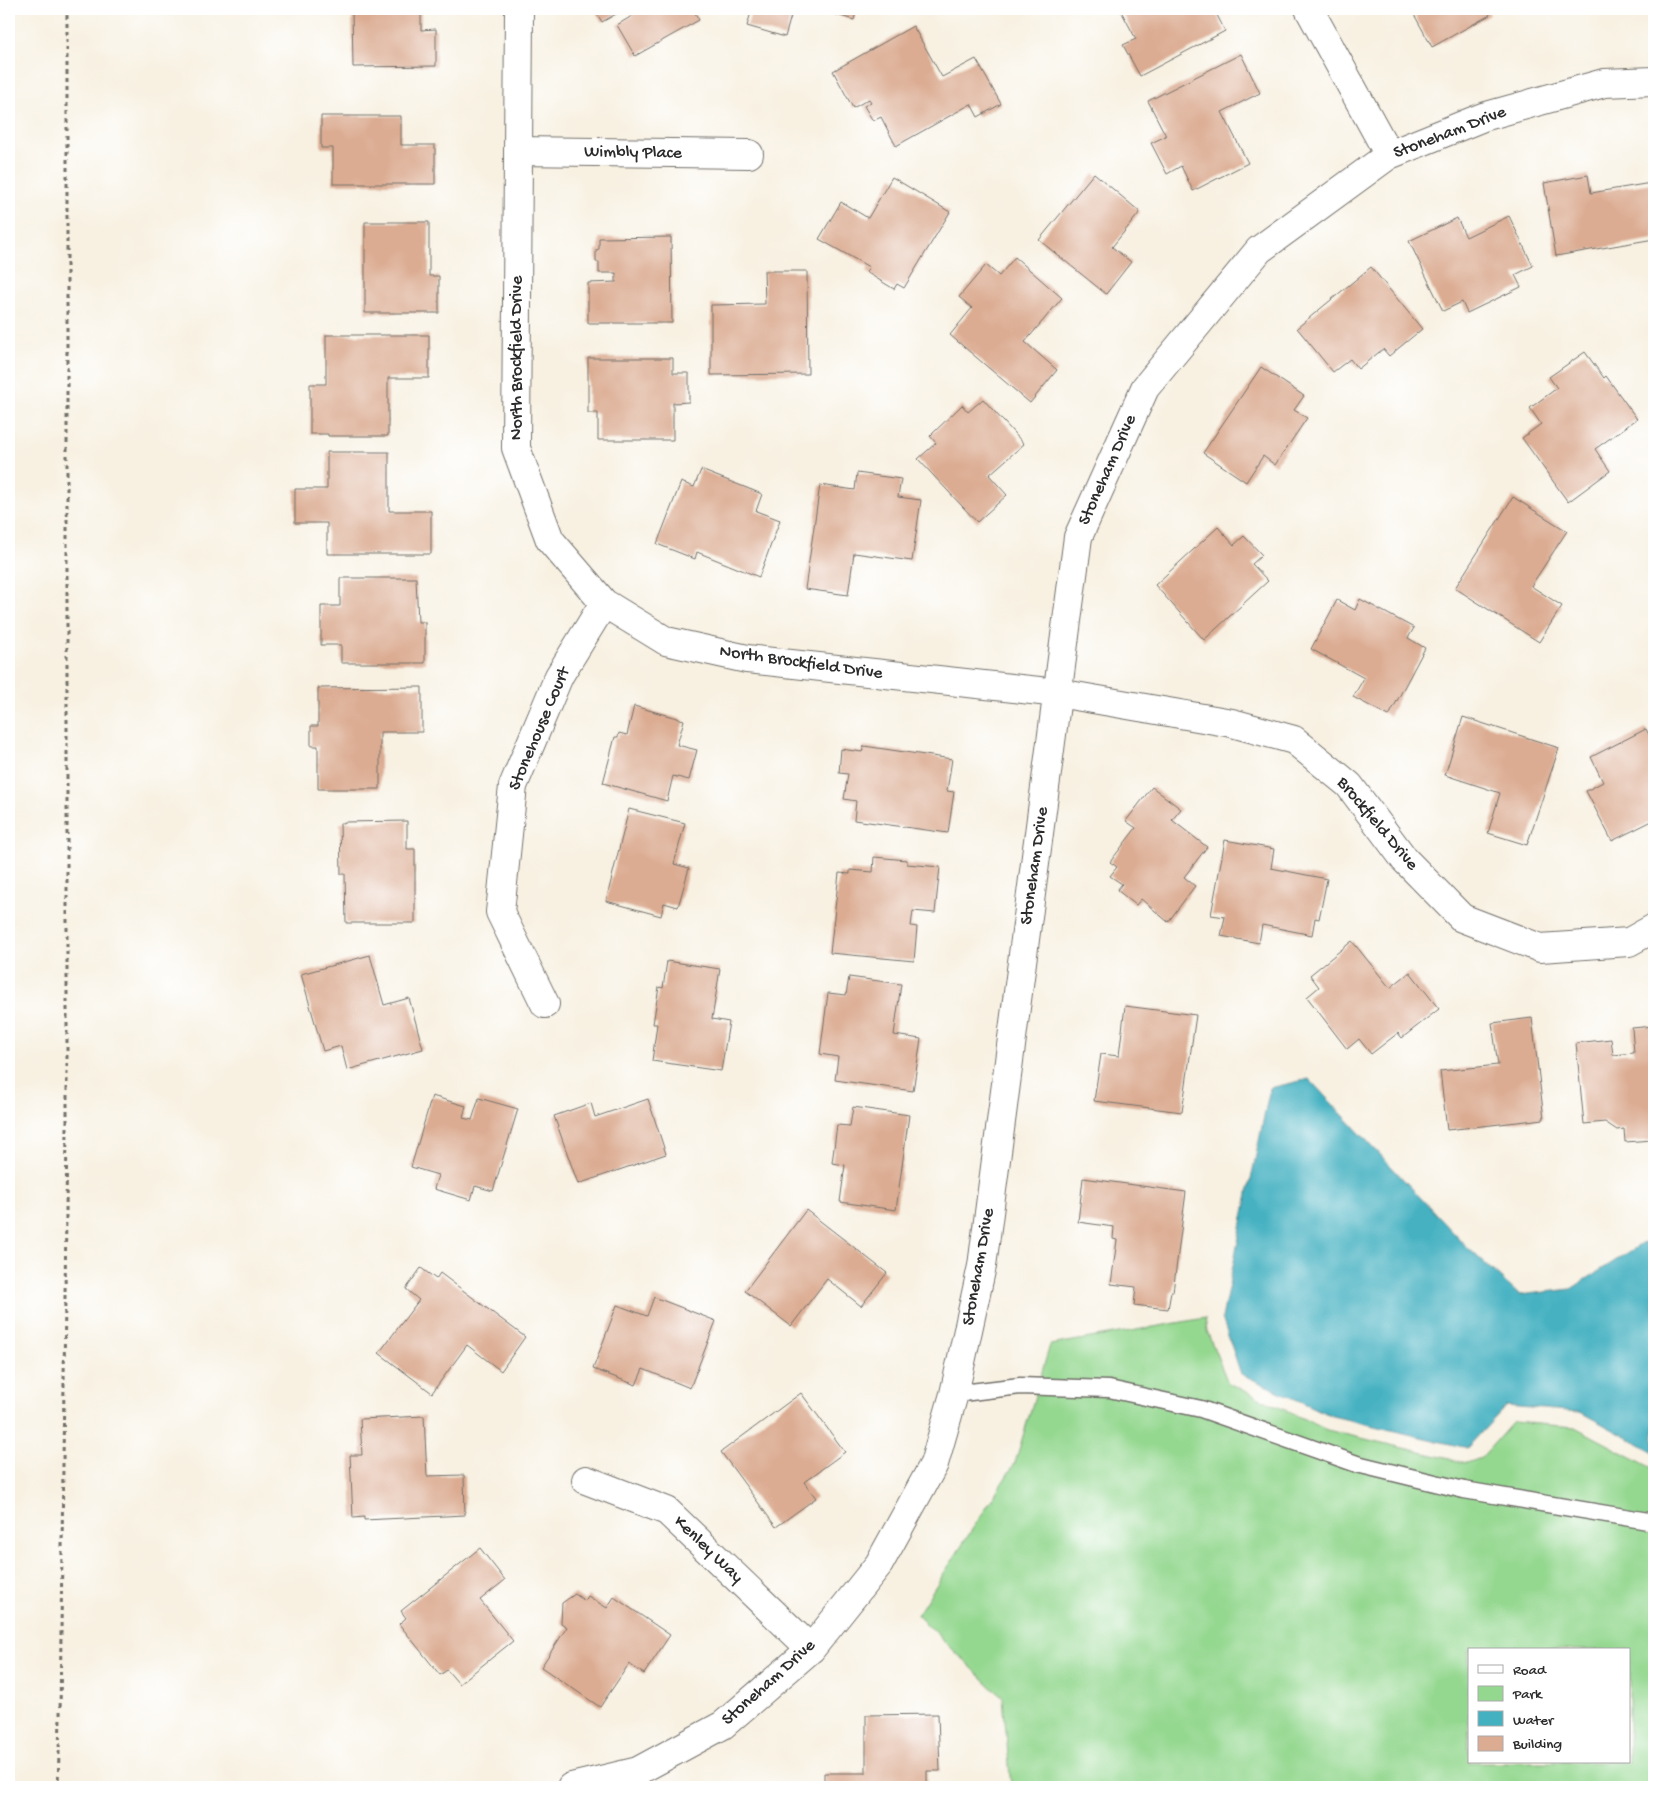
<svg xmlns="http://www.w3.org/2000/svg" width="1663" height="1796" font-family="'Gochi Hand',sans-serif">
	<rect width="100%" height="100%" fill="#fff"/>
	<filter id="ink" filterUnits="userSpaceOnUse"><feTurbulence type="fractalNoise" baseFrequency=".02" numOctaves="2"/><feDisplacementMap in="SourceGraphic" scale="10" xChannelSelector="R" yChannelSelector="G"/><feConvolveMatrix kernelMatrix="1 2 1 2 8 2 1 2 1" color-interpolation-filters="sRGB"/></filter>
	<filter id="wash" filterUnits="userSpaceOnUse"><feTurbulence type="fractalNoise" baseFrequency=".0096" numOctaves="4" result="noise"/><feDisplacementMap in="SourceGraphic" scale="20" xChannelSelector="R" yChannelSelector="G"/><feGaussianBlur stdDeviation="1.12" result="paint"/><feColorMatrix in="noise" values="0 0 0 0 0 0 0 0 0 0 0 0 0 0 0 0 0 1.4 0 .05"/><feComposite in="paint" operator="in"/></filter>
	<g filter="url(#wash)">
		<rect width="100%" height="100%" fill="#f8f1e2"/>
		<path fill="#94d890" stroke="#60825e" fill-rule="evenodd" d="M1205,1318L1207,1331L1228,1383L1327,1430L1467,1463L1481,1458L1513,1422L1575,1427L1654,1469V1787H1011L1003,1698L917,1615L1015,1463L1050,1345ZM1469,1650H1629V1762H1469Z"/>
		<path fill="#44b1c1" stroke="#386e76" d="M1309,1079L1467,1247L1519,1295L1571,1289L1654,1236V1452L1580,1412L1506,1406L1467,1448L1332,1416L1241,1374L1222,1318L1270,1088Z"/>
		<g id="blocks">
			<path fill="#dbac92" d="M352,9H421V30L436,29V66L353,67Z
				M594,9H625L602,22Z
				M628,9H693L699,20L635,56L617,25L632,16Z
				M752,9H793L785,37L747,26Z
				M817,9H857L854,20Z
				M1120,9H1214L1225,31L1140,76L1123,45L1136,39Z
				M1411,9H1487L1490,15L1432,47Z
				M913,26L942,77L976,59L1001,104L978,117L971,104L896,146L881,117L873,121L864,106L871,102L869,99L853,108L833,71Z
				M1241,54L1260,93L1222,112L1248,163L1193,191L1181,166L1167,174L1151,143L1166,136L1148,101Z
				M321,116H401V145H435V184H333V148H321Z
				M1094,173L1140,212L1112,247L1131,262L1106,294L1039,240Z
				M1588,175L1591,193L1651,183L1654,204V239L1556,256L1544,183Z
				M892,177L950,212L904,288L897,284L894,289L866,272L869,267L819,239L841,202L868,218Z
				M1509,216L1533,266L1515,275L1521,287L1467,313L1462,302L1443,311L1409,241L1457,218L1466,237Z
				M365,222H429V276H439V313H365Z
				M671,237L672,323H588V283L616,282V273H599V262H596V250L599,249V238Z
				M1015,257L1062,298L1025,342L1057,370L1030,403L950,335L972,308L959,297L986,265L999,276Z
				M1371,267L1422,329L1389,356L1383,349L1358,369L1350,359L1333,372L1297,328Z
				M764,271H807L808,374L711,375V305L765,304Z
				M326,335H429V378H388V436H328V434H310V384H326Z
				M1585,352L1604,378L1606,376L1637,419L1595,449L1610,471L1568,502L1522,438L1541,424L1530,408L1557,388L1549,377Z
				M588,358H673V373H689V402L673,403V440H598V413H588Z
				M1261,367L1304,396L1294,410L1307,418L1275,465L1263,456L1246,482L1203,453Z
				M983,399L1024,444L989,475L1007,495L977,522L918,459L936,443L930,436L962,405L968,412Z
				M327,452H389V511H431V554H327V523H295V489H327Z
				M701,470L762,494L756,511L780,520L759,577L697,552L695,559L657,544L681,482L694,487Z
				M857,473L901,479L898,497L921,500L912,561L854,553L848,595L805,589L820,485L855,490Z
				M1513,497L1567,531L1531,586L1562,606L1539,642L1455,588Z
				M1218,527L1234,545L1244,536L1262,555L1252,564L1268,581L1204,640L1155,585Z
				M340,578H416L418,622H425V663H341V645H321V606H340Z
				M1360,599L1414,628L1408,638L1425,648L1389,716L1353,697L1364,678L1311,649L1337,600L1355,610Z
				M422,687V732H380V789H318V746H311V726H318V688Z
				M634,706L684,720L677,745L697,750L689,780L673,776L667,801L603,783L615,737H618L619,733L627,735Z
				M1463,717L1559,748L1527,845L1488,833L1500,793L1445,775Z
				M1646,729L1652,741H1654V820L1612,841L1586,791L1603,782L1591,757Z
				M864,746L952,759L947,791L954,792L948,833L854,820L856,801L844,799L848,774L839,773L841,749L862,752Z
				M1152,787L1181,809L1172,820L1207,847L1184,877L1195,886L1168,922L1141,899L1136,905L1117,890L1122,884L1110,876L1117,867L1110,862L1136,828L1126,821Z
				M629,809L685,823L674,864L689,868L678,907L664,903L661,916L606,901Z
				M407,821V849H415V923H346L345,874H341L340,823H344V822Z
				M1225,840L1274,849L1271,868L1327,879L1319,919L1315,918L1312,935L1262,925L1259,943L1221,936L1225,917L1211,915Z
				M874,857L907,860V864L940,867L935,913L913,911L911,926L917,927L914,961L830,953L839,873L850,874V870L873,872Z
				M1352,941L1390,988L1410,972L1439,1009L1402,1038L1398,1033L1371,1054L1359,1039L1347,1049L1307,997L1319,987L1310,975Z
				M370,955L384,1005L409,998L423,1049L347,1070L341,1046L323,1051L301,974Z
				M667,961L720,969L712,1019L729,1022L721,1071L652,1061L657,1024H653L659,987L663,988Z
				M849,977L901,984L894,1035L921,1039L913,1091L835,1080L838,1057L820,1054L828,993L846,995Z
				M1125,1006L1196,1015L1182,1112L1094,1101L1101,1054L1119,1056Z
				M1532,1018L1544,1119L1447,1130L1440,1071L1498,1065L1492,1023Z
				M1654,1026V1150H1653L1652,1140L1625,1142L1624,1129L1617,1130L1605,1122L1584,1124L1576,1043L1611,1039L1613,1055L1634,1053L1632,1028Z
				M432,1096L466,1106L463,1118L472,1120L479,1098L518,1109L493,1191L475,1186L471,1200L434,1189L438,1175L411,1167Z
				M648,1099L666,1154L578,1184L554,1116L591,1103L595,1117Z
				M853,1107L909,1115L896,1210L840,1202L845,1165L832,1163L837,1125L850,1126Z
				M1083,1178L1186,1192L1173,1292H1171L1168,1309L1134,1305L1136,1287L1111,1284L1117,1240L1113,1239L1114,1227L1078,1222Z
				M806,1210L887,1273L861,1306L827,1279L791,1326L745,1291Z
				M421,1268L436,1279L440,1273L525,1337L501,1371L467,1345L432,1393L379,1353L419,1300L406,1289Z
				M654,1297L716,1321L690,1388L643,1369L636,1385L593,1369L617,1305L647,1316Z
				M801,1393L845,1452L804,1482L816,1498L776,1527L721,1452Z
				M424,1416L427,1476L464,1475L465,1515L364,1520V1517L353,1518L350,1455H362L360,1419Z
				M480,1548L505,1580L480,1600L513,1641L459,1684L447,1670L440,1675L399,1624L406,1618L401,1611Z
				M575,1594L585,1601L588,1596L607,1608L614,1597L670,1635L644,1674L629,1664L600,1707L541,1667L567,1627L561,1623L562,1603Z
				M938,1714L940,1771H927V1787H824V1773H866V1715Z"/>
		</g>
	</g>
	<g filter="url(#ink)">
		<use href="#blocks" fill-opacity="0" stroke="#73706b" stroke-width="1"/>
		<g fill="none" stroke-linecap="round" stroke-linejoin="round">
			<g stroke="#73706b" stroke-width="19">
				<path id="lane" d="M954,1394L1020,1386L1109,1389L1201,1409L1357,1464L1464,1490L1654,1522"/>
			</g>
			<g stroke="#73706b" stroke-width="30">
				<path id="street" d="M519,9L516,448L550,540L604,603L666,641L747,659L1058,693L1232,723L1294,740L1349,785L1405,860L1462,918L1540,948L1629,942L1654,928
					M1309,9L1389,155
					M518,151L749,154
					M545,1004L500,912L513,786L559,676L604,603
					M586,1480L667,1511L811,1649
					M571,1787L638,1771L723,1725L811,1649L879,1564L934,1464L954,1394L982,1266L1078,537L1145,388L1259,250L1389,155L1483,117L1604,83L1654,81"/>
			</g>
			<path stroke="#73706b" stroke-width="3" stroke-dasharray="4 4" stroke-linecap="butt" d="M58,1787L60,1717L67,1128V9"/>
			<use href="#lane" stroke="#fff" stroke-width="16"/>
			<use href="#street" stroke="#fff" stroke-width="28"/>
		</g>
	</g>
	<g text-anchor="middle" dominant-baseline="central" stroke-width="4" stroke-linejoin="round" paint-order="stroke">
		<g font-size="18" fill="#2b2b2b" stroke="#fff">
			<text transform="translate(1450 133) rotate(-21)">Stoneham Drive</text>
			<text transform="translate(633 153) rotate(1)">Wimbly Place</text>
			<text transform="translate(517 358) rotate(-90)">North Brockfield Drive</text>
			<text transform="translate(1108 470) rotate(-66)">Stoneham Drive</text>
			<text transform="translate(801 663) rotate(8)">North Brockfield Drive</text>
			<text transform="translate(540 729) rotate(-67)">Stonehouse Court</text>
			<text transform="translate(1377 824) rotate(50)">Brockfield Drive</text>
			<text transform="translate(1035 866) rotate(-82)">Stoneham Drive</text>
			<text transform="translate(979 1267) rotate(-80)">Stoneham Drive</text>
			<text transform="translate(708 1550) rotate(44)">Kenley Way</text>
			<text transform="translate(769 1683) rotate(-42)">Stoneham Drive</text>
		</g>
	</g>
	<rect width="1663" height="1796" fill="none" stroke="#fff" stroke-width="30"/>
	<rect x="1468" y="1648" width="162" height="115" fill="#ffffff" stroke="#aaaaaa"/>
	<rect x="1478" y="1665" width="25" height="8" fill="#ffffff" stroke="#aaaaaa"/>
	<text x="1513" y="1674" font-size="15" fill="#2b2b2b">Road</text>
	<rect x="1478" y="1686" width="25" height="15" fill="#94d890" stroke="#aaaaaa"/>
	<text x="1513" y="1698" font-size="15" fill="#2b2b2b">Park</text>
	<rect x="1478" y="1711" width="25" height="15" fill="#44b1c1" stroke="#aaaaaa"/>
	<text x="1513" y="1724" font-size="15" fill="#2b2b2b">Water</text>
	<rect x="1478" y="1736" width="25" height="15" fill="#dbac92" stroke="#aaaaaa"/>
	<text x="1513" y="1748" font-size="15" fill="#2b2b2b">Building</text>
</svg>
